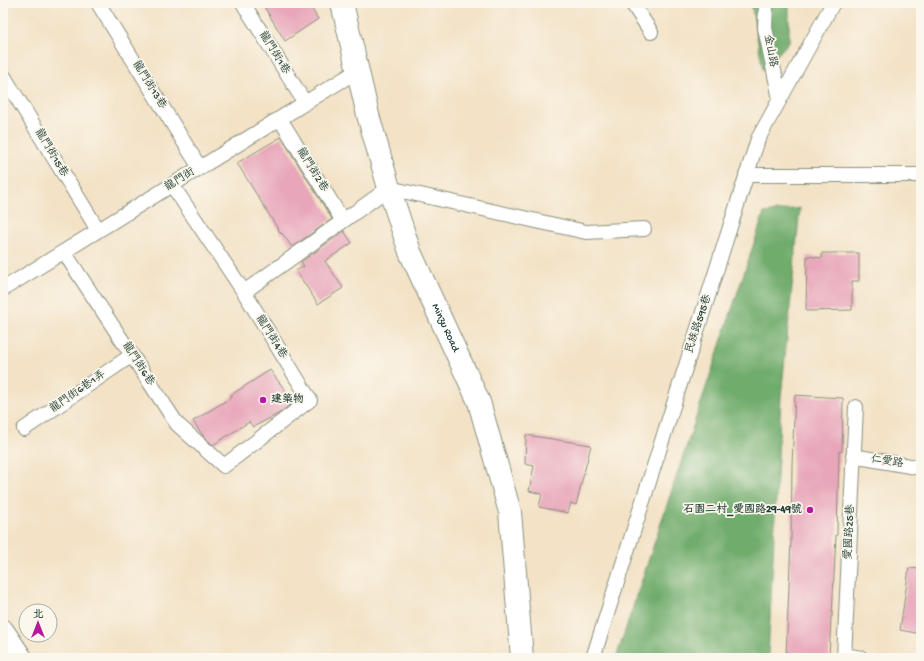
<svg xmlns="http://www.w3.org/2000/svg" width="924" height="661" font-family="'Gochi Hand','LXGW WenKai TC',sans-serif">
	<rect width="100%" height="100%" fill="#fbf7ec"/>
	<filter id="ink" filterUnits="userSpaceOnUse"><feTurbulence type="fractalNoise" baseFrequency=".025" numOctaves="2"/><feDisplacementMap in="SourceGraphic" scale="8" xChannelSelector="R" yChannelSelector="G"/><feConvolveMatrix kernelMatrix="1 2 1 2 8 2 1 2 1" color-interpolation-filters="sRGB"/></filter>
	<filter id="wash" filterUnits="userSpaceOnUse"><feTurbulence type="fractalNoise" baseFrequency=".012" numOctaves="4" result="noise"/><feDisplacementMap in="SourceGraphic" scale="16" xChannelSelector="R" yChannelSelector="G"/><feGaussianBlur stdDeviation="0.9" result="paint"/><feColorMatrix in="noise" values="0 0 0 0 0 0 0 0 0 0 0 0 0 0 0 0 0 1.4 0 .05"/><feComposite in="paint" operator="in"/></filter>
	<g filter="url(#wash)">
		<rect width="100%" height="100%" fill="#f3e2c6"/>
		<path fill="#6fac6c" stroke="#477450" d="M751,3H789V42L763,70Z
			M800,208L781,397L768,658H616L764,213Z"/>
		<g id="blocks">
			<path fill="#e8a6ba" d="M262,3H308L318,19L285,41Z
				M281,137L332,219L292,247L282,233L281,234L237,163Z
				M344,231L352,243L325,261L343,288L318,304L296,271L304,266L301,262Z
				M822,253H859V281H852V310L806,311L807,256L822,258Z
				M270,370L294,402L278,414L253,427L249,422L213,445L204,437L193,421L232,397L231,395Z
				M795,395L843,398L842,452L839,451L837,535H836L832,617H831L829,658H795V657H786L791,539L792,465Z
				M526,435L591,445L576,505L571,503L568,513L539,507L542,494L529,491L534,466L525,464Z
				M909,568L921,569V634L900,630Z"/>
		</g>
	</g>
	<g filter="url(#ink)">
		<use href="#blocks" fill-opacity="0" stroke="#89907d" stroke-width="1"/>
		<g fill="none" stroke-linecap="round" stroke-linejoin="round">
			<g stroke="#89907d" stroke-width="16">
				<path id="lane" d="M98,3L200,168
					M243,3L305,103
					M632,3L651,32
					M766,3L765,28L780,99
					M3,75L98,230
					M280,119L343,221
					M746,175H921
					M64,252L177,424L224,466L310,400L244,292L172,185
					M3,289L357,71
					M244,292L389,188L586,232L644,229
					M24,429L132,355
					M853,456L921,468
					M844,655L861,658
					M593,658L758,139L833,3
					M844,658L856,407"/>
			</g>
			<g stroke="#89907d" stroke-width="24">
				<g id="street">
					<path id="s1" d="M342,3L368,115L389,188L410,252L479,402L510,512L522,658"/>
					<path d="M3,631L21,658"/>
				</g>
			</g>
			<use href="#lane" stroke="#fff" stroke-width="14"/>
			<use href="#street" stroke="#fff" stroke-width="22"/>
		</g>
	</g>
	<g fill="#b5179e" stroke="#fbf7ec" stroke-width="1.5">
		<circle cx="263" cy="400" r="4"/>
		<circle cx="810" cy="510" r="4"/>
	</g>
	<g text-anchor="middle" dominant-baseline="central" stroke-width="3.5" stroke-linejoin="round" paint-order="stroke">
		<g font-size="11" fill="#1f3d34" stroke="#fbf7ec">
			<text transform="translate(770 51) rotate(79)">金山路</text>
			<text transform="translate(274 53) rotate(58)">龍門街1巷</text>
			<text transform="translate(149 85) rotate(58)">龍門街13巷</text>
			<text transform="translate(51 153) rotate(59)">龍門街15巷</text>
			<text transform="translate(312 170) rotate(58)">龍門街2巷</text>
			<text transform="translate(180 180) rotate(-32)">龍門街</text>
			<text transform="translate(699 324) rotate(-72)">民族路595巷</text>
			<text stroke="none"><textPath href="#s1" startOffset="342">Minzu Road</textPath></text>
			<text transform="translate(271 337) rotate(58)">龍門街4巷</text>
			<text transform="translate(138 364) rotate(57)">龍門街6巷</text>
			<text transform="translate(78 392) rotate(-35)">龍門街6巷1弄</text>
			<text transform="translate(887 462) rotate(9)">仁愛路</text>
			<text transform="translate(850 532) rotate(-87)">愛國路25巷</text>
		</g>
		<g font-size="11" font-weight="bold" fill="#1f3d34" stroke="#fbf7ec" text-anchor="start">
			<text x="271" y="400">建築物</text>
			<text x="802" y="510" text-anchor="end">石園二村_愛國路29-49號</text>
		</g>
	</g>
	<rect width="924" height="661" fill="none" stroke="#fbf7ec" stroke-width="16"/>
	<g transform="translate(38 623)"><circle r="19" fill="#fbf7ec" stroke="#a3ada2"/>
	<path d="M0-3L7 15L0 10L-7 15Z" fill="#b5179e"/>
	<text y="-6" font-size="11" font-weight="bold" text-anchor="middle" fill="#1f3d34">北</text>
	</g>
</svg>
